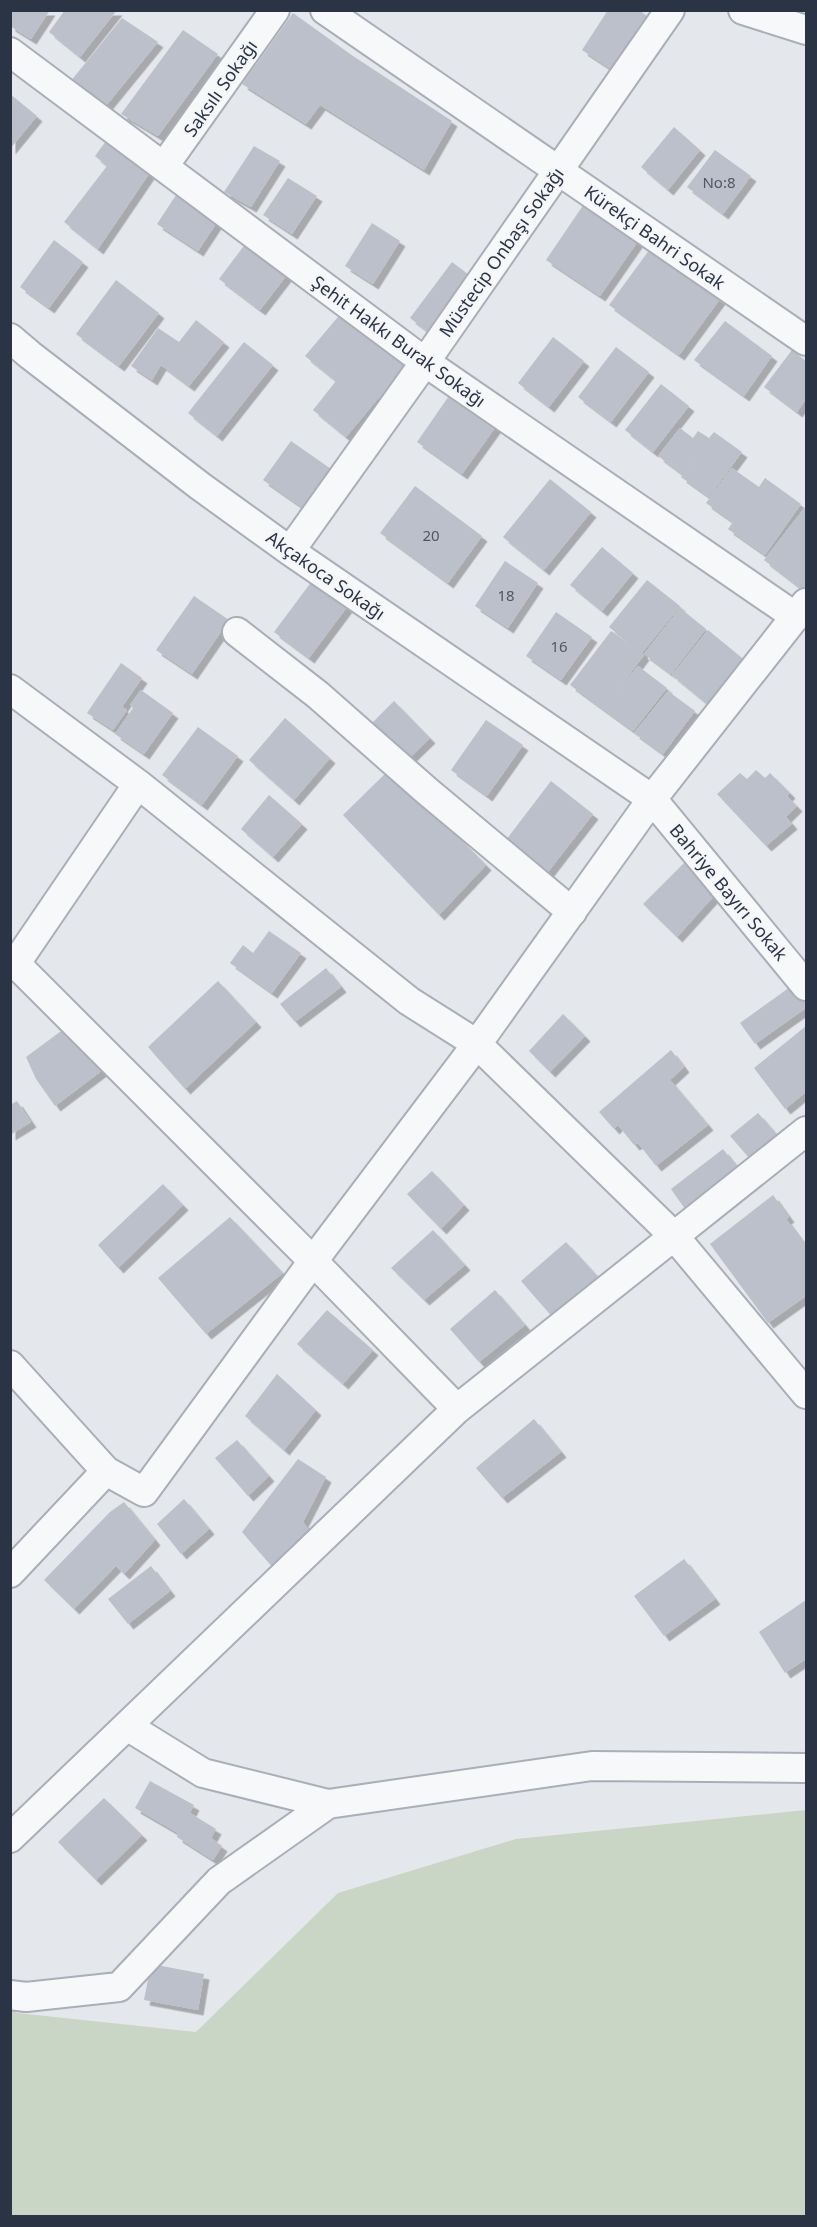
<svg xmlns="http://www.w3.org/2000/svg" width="817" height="2227" font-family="'Noto Sans',sans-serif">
	<defs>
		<filter id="shadow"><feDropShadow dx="5.5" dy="5.5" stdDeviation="0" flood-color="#0004"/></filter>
	</defs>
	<rect width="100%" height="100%" fill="#e4e7ec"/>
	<path fill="#c9d6c5" d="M806,1810V2216H11L10,2009L17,2013L196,2032L338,1893L516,1839Z"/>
	<path fill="#bbc0ca" filter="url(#shadow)" d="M10,10H50L31,39L10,26Z
		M65,10H117L80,57L49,32Z
		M608,10H639L655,22L620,75L582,50Z
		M293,13L353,56L452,121L424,170L320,105L306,124L242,84Z
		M122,18L158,42L105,107L70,82Z
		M183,30L218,54L158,136L121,114Z
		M10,94L37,116L10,149Z
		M674,127L700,150L668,190L641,167Z
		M112,133L155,165L98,249L64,222L107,166L95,156Z
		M254,146L280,161L251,207L224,192Z
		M715,150L751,176L723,214L687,187Z
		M288,178L317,196L292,234L263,215Z
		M180,189L221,216L198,251L157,224Z
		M584,204L638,241L600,296L546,260Z
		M372,223L400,241L373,284L345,266Z
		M249,239L290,271L260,310L219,279Z
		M54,240L83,262L49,308L20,287Z
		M650,249L720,299L679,355L609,305Z
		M452,262L477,281L435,337L410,318Z
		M116,280L159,313L119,366L76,334Z
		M343,311L407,364L346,437L313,410L336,381L305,356Z
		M196,320L224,342L189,386L161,365L152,380L131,366L158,328L179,342Z
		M725,321L772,356L744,396L694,360Z
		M553,337L584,361L549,407L518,383Z
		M244,342L273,365L217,436L188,413Z
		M616,347L649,372L611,422L578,397Z
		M792,350L806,361V399L797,412L764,387Z
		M661,384L689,406L653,452L625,430Z
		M451,393L497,425L462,474L417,442Z
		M680,428L693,438L698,431L709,438L714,432L742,452L709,497L681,477L699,452L682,474L658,456Z
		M291,441L334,471L306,510L263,480Z
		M732,468L759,487L765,478L801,504L765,555L728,529L733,522L706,503Z
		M550,479L591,512L544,570L503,537Z
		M415,486L482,536L448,583L380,533Z
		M806,506V585L803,590L764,560Z
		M602,547L633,573L602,611L570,585Z
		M505,561L538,583L508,628L475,606Z
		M647,580L680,606L642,653L644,655L609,702L638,666L667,688L633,731L570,685L611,631L630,644L609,627Z
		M312,581L347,607L309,658L274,632Z
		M194,596L229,620L192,674L156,650Z
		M680,608L706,629L671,674L644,654Z
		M556,612L592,637L561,680L526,656Z
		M708,630L747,662L711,707L672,675Z
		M121,663L142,678L122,707L127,710L113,730L87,713Z
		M141,690L173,713L144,754L115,734L133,708L130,705Z
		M668,691L695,711L663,754L634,733Z
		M394,701L430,738L405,762L369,726Z
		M285,718L330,758L294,800L249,760Z
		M486,720L523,745L487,796L451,770Z
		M198,727L238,756L202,805L162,775Z
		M391,768L486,865L439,915L343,815Z
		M756,770L765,778L770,773L790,793L787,796L797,806L786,817L792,824L766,846L717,794L740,773L747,779Z
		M551,781L593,814L548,872L506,840Z
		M269,795L302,824L273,857L241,829Z
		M684,863L714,896L677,937L643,904Z
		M269,931L301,953L272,993L230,963L243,945L253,953Z
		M326,968L341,987L295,1022L280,1004Z
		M218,981L256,1022L185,1089L148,1047Z
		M797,982L806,997V1008L755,1044L740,1023Z
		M563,1014L585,1036L550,1072L529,1051Z
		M72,1023L108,1066L55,1106L36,1079L26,1057Z
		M806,1026V1092L785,1109L754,1068Z
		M671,1050L684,1067L670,1080L708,1125L656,1166L638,1143L634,1145L618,1125L614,1129L599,1112Z
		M17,1101L31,1122L10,1135V1105Z
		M758,1113L779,1137L751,1160L730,1136Z
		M723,1149L741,1172L687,1212L671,1189Z
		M432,1171L464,1205L441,1229L407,1194Z
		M163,1184L183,1205L118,1268L98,1245Z
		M773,1195L789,1217L786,1219L806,1246V1296L768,1323L710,1244Z
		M230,1217L283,1273L206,1334L158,1278Z
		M433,1230L465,1265L424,1300L391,1268Z
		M566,1242L600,1279L555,1320L521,1281Z
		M495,1290L525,1325L479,1362L450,1329Z
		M327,1310L373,1350L343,1384L297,1344Z
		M277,1374L316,1410L284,1450L245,1416Z
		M534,1419L561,1452L502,1498L476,1468Z
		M237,1440L269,1476L248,1496L215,1458Z
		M298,1459L326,1477L303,1522L315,1539L281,1577L242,1532Z
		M184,1499L209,1529L181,1554L157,1524Z
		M124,1502L155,1540L124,1574L116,1566L74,1609L44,1580L110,1512Z
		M684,1559L715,1599L664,1636L634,1596Z
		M151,1566L170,1591L128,1624L108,1599Z
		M806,1600V1659L785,1673L759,1632Z
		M150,1781L194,1805L190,1813L216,1829L211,1838L222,1846L213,1860L177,1837L178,1833L135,1808Z
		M104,1798L142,1835L96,1880L58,1842Z
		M151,1964L204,1974L198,2010L144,2000Z"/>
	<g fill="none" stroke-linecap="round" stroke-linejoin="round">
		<g stroke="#a9aeb7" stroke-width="32">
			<path id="street" d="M325,10L806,341
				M743,10L806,30
				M10,52L425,362L796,617
				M164,166L275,10
				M10,338L30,355L200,486L290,551L652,799L806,986
				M290,551L425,362L670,10
				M237,632L318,695L427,791L572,912
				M10,689L138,784L409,1001L477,1044L674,1236L806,1394
				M10,958L313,1261L457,1409
				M16,963L138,784
				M10,1365L106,1471L144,1492L313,1261L477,1044L652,799L806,603
				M10,1573L106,1471
				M127,1726L203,1773L328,1804
				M10,1838L457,1409L806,1131
				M10,1995L26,1997L119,1987L219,1881L328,1804L592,1766L806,1768"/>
		</g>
		<use href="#street" stroke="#f7f8fa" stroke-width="28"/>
	</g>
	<g text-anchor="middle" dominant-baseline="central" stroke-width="4.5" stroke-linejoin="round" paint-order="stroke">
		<g font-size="15" fill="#4f5766">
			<text x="719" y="182">No:8</text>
			<text x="431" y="535">20</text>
			<text x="506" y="595">18</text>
			<text x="559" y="646">16</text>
		</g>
		<g font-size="18" fill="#2b3445" stroke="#f4f6f9">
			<text transform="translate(220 88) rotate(-55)">Saksılı Sokağı</text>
			<text transform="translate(655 237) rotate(35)">Kürekçi Bahri Sokak</text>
			<text transform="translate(501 252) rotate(-55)">Müstecip Onbaşı Sokağı</text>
			<text transform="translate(399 341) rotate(36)">Şehit Hakkı Burak Sokağı</text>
			<text transform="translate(326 575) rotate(35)">Akçakoca Sokağı</text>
			<text transform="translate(729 892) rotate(50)">Bahriye Bayırı Sokak</text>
		</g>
	</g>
	<rect width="817" height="2227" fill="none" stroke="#2b3445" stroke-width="24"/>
</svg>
